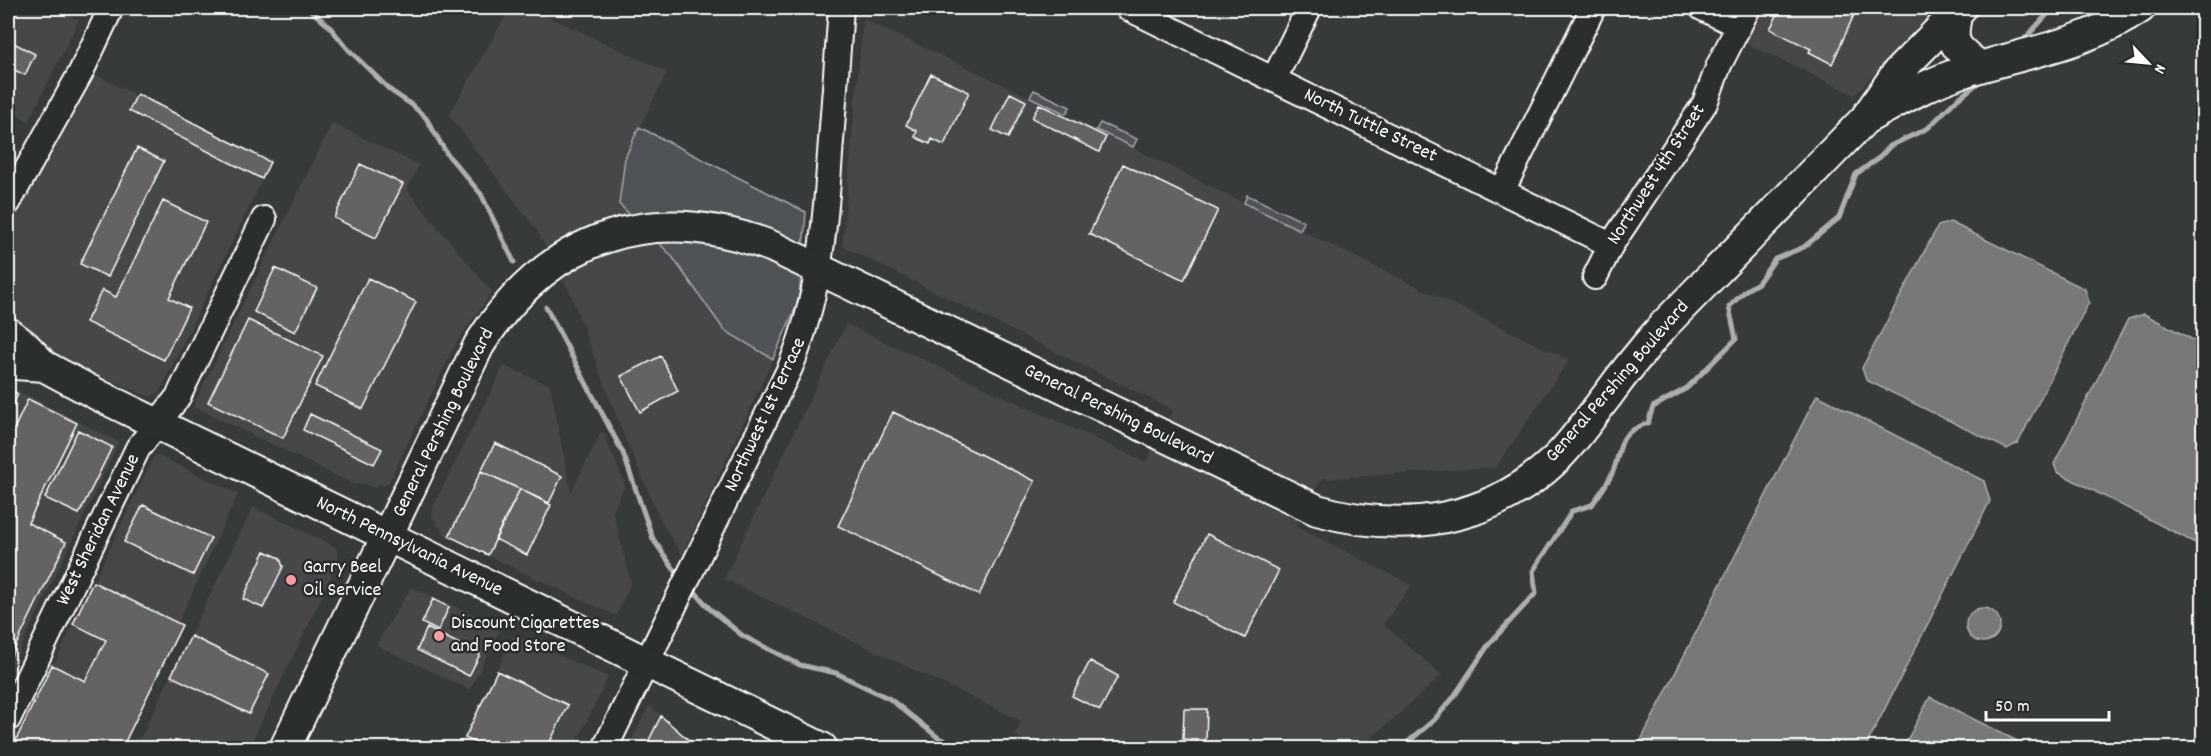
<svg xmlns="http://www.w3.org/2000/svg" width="2211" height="756" font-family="Dekko,sans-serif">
	<rect width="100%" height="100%" fill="#373a3b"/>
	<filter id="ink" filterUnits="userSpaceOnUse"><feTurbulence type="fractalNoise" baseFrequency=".0167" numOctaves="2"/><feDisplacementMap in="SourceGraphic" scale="12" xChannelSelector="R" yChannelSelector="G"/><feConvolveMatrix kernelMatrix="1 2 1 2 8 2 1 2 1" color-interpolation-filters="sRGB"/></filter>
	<g filter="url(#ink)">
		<path fill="#444748" d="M8,8H53L79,20L29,121L8,111Z
			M510,8H530L667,72L625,158L619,204L671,255L724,330L773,359L682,555L662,523L621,429L570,292L536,229L449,115Z
			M1763,8H1935L1855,95L1745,43Z
			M863,19L1030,97L1244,203L1569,360L1496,467L1322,479L1295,526L1412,585L1383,624L1442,675L1366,743L1358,748H1038L1015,735L1021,721L724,579L846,324L1146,462L1173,410L842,246Z
			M95,75L272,160L159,393L150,397L93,373L59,355L8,319V232Z
			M332,123L419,165L407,190L492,292L456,343L389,482L384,486L381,483L374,488L366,484H353L193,406Z
			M504,366L550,385L571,493L602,430L625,484L613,512L631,582L616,616L446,536L432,517L434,504Z
			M8,386L119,442L8,675Z
			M155,454L238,494L120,748H14Z
			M253,507L336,547L339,561L249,748H150L138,743Z
			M411,587L501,627L470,690L376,645Z
			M514,635L608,677L574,748H457Z
			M649,705L698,748H628Z"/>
		<path fill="#505354" stroke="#a8a9aa" stroke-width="1.5" d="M1034,90L1070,107L1066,114L1030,97Z
			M1100,123L1137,139L1133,147L1096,130Z
			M639,127L806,212L799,300L773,359L724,330L671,255L619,204L625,158Z
			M1247,195L1304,222L1300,230L1244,203Z"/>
		<path fill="#767879" stroke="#adaeaf" stroke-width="1.5" d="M1950,222L2085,289L2089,302L2018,443L2007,449L1866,380L1862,368L1938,226Z
			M2144,314L2203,345V547L2057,472L2054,464L2128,319Z
			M1817,395L1984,481L1990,501L1865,748H1637Z
			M1966 625a17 17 0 1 1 34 0a17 17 0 1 1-34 0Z
			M1930,697L2031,748H1903Z"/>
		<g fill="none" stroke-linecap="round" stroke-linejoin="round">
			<path stroke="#adaeaf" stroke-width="5" d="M308,8L329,26L348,49L390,90L412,105L426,118L447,154L481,194L514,262
				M2020,44L2053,8
				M546,307L623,453L653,539L673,568L681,577
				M690,586L710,609L743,636L800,665L836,673L890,699L940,739L969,748
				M1401,748L1434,720L1453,698L1489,644L1536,593L1533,571L1572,511L1592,505C1599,494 1610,481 1614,469C1623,442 1617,434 1648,423L1653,407L1687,388L1736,339L1729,307L1746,290L1758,283L1775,259L1804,247L1839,218L1856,174L1880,157L1890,146L1928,128L1954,102L1983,79"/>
		</g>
		<path fill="#636465" stroke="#fff" stroke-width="1.5" d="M1781,8H1857L1832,64L1809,52L1811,49L1770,29Z
			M8,40L35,54L25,75L8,67Z
			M931,74L969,92L944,145L932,139L930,144L915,137L917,131L906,125Z
			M1010,93L1026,101L1008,138L992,130Z
			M137,94L270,162L262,179L129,111Z
			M1039,104L1106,137L1099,152L1032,118Z
			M8,118L14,121L8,134Z
			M137,148L164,161L108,277L80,264Z
			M360,164L403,184L376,238L334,218Z
			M1123,164L1218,210L1184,280L1089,234Z
			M163,201L206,222L169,298L189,308L164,360L86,322L102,290L116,297Z
			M275,268L317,288L295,332L254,312Z
			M368,278L416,302L363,409L315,386Z
			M248,320L323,356L283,438L208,402Z
			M661,356L678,391L640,412L621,376Z
			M8,389L18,394L8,416Z
			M28,399L77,423L28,523L66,542L8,662V442Z
			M893,412L1035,481L979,595L838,526Z
			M310,414L382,449L374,464L303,430Z
			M78,430L112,447L79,514L45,498Z
			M495,443L562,476L549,503L481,471Z
			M481,471L520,489L488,555L449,536Z
			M520,489L551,505L527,555L495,539Z
			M143,505L211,538L193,575L124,542Z
			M1207,534L1279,570L1245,638L1173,602Z
			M265,551L280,558L283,567L263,608L243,599Z
			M93,582L182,625L122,748H12L52,665L85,681L106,640L73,624Z
			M433,599L449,607L438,631L422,623Z
			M427,628L480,654L469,676L417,650Z
			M191,636L269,674L249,714L171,676Z
			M1090,661L1118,676L1100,710L1072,696Z
			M497,671L568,705L547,748H486L465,738Z
			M1184,709H1207L1206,740L1183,739Z
			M661,716L698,748H645Z"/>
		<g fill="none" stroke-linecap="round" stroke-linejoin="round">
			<g stroke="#fff" stroke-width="28">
				<path id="minor" d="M1128,8L1611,245
					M1702,8L1739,26
					M1274,79L1309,8
					M1502,191L1593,8
					M8,203L80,74L111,8
					M1595,277L1611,245L1705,103L1719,65L1748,8
					M8,719L138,448L178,397L264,219
					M605,748L790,368C819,298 825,229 830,154C834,105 837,56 841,8"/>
			</g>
			<g stroke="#fff" stroke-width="34">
				<path id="major" d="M1957,12C1949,45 1955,47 1980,67
					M1867,118C1898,102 1929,82 1963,72C2023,53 2088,44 2140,8
					M8,333L25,346L44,366L100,396L822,748
					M8,360L15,364L44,366
					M285,748L479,345C549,235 651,200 773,247L1317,510C1402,534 1488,523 1555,460C1575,441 1590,417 1607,396C1625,371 1644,348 1664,325L1865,119L1897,73L1961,8"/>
			</g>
			<use href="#minor" stroke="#2a2d2e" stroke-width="24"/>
			<use href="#major" stroke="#2a2d2e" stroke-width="30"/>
		</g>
	</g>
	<g fill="#ff9aa2" stroke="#2a2d2e" stroke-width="2">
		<circle cx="291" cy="580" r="6"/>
		<circle cx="439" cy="636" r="6"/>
	</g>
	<g text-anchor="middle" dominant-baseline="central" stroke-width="5" stroke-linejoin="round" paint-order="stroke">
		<g font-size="20" fill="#fff" stroke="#2a2d2e">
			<text transform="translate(1370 126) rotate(26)">North Tuttle Street</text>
			<text transform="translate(1657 175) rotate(-57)">Northwest 4th Street</text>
			<text transform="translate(1618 382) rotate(-49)">General Pershing Boulevard</text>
			<text transform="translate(766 415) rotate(-65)">Northwest 1st Terrace</text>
			<text transform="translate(1118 415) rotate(26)">General Pershing Boulevard</text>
			<text transform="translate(444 423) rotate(-64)">General Pershing Boulevard</text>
			<text transform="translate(99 530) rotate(-64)">West Sheridan Avenue</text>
			<text transform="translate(409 547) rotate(26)">North Pennsylvania Avenue</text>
		</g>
		<g font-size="20" fill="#fff" stroke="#2a2d2e" text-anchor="start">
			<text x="303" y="568">Garry Beel<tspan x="303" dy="23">Oil Service</tspan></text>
			<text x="451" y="624">Discount Cigarettes<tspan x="451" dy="23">and Food Store</tspan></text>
		</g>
	</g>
	<rect width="2211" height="756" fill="none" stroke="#2a2d2e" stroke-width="30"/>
	<rect x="15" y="15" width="2181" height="726" fill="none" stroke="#fff" stroke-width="2" filter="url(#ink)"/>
	<g transform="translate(2148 63) rotate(116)" stroke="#2a2d2e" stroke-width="4.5" paint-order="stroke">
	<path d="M0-4.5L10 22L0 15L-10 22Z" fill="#ffffff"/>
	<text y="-9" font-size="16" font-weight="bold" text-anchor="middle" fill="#ffffff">N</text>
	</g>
	<path d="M1986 711v9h123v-9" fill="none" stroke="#ffffff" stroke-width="3"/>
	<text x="1995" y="711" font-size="18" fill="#ffffff" stroke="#2a2d2e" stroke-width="4.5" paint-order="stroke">50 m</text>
</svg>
